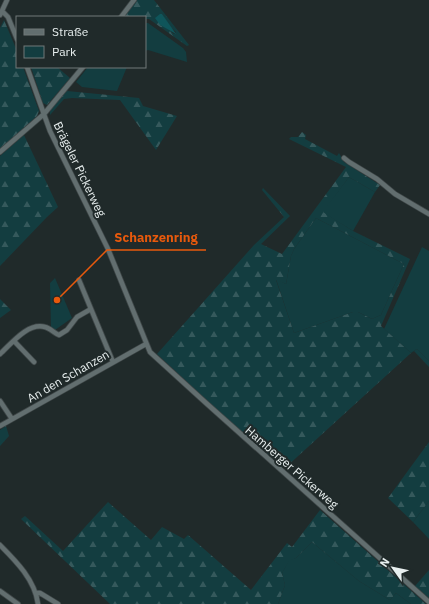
<svg xmlns="http://www.w3.org/2000/svg" width="429" height="604" font-family="'IBM Plex Sans',sans-serif">
	<defs>
		<pattern id="forest-firs" width="22" height="20" patternUnits="userSpaceOnUse"><rect width="22" height="20" fill="#133d40"/><path d="M5 1l3.5 6h-7zM16 11l3.5 6h-7z" fill="#35595c"/></pattern>
	</defs>
	<rect width="100%" height="100%" fill="#202a2a"/>
	<path fill="#133d40" d="M145,23H148L183,48L186,52L187,62L148,50L145,51Z
		M88,67H127L117,91L82,87L76,82Z
		M349,177L375,192L353,231L322,212Z
		M316,218L404,264L381,315L372,319L358,312H353L294,333L276,279L286,284L291,256L294,249Z
		M422,247L429,251V361L417,349L411,353L384,329Z
		M55,278L72,318L55,330L51,329L50,283Z
		M429,501V539L413,522Z
		M312,542L359,581L390,600L396,593L411,604H278L285,585L282,573L289,560L296,558Z"/>
	<path fill="url(#forest-firs)" fill-rule="evenodd" d="M137,0H154L189,45L187,46L149,19H145V17H124ZM162,14L169,26L176,32L174,34L168,29L160,25Z
		M4,20L17,51V67H23L39,111L37,116L0,149V28Z
		M31,67H57L70,78L47,105L43,103Z
		M67,91L139,98L143,106L177,116L156,150L120,100L72,98L64,99L50,115V110L63,94Z
		M302,132L306,135L305,139L337,156L339,153L344,162L380,185L375,192L349,177L323,212L353,231L410,259L381,326L411,353L285,468L242,433L157,354L254,245L284,217L262,190L263,188L290,216L261,244L282,254L346,167L289,139L291,137H298ZM316,218L404,264L381,315L372,319L358,312H353L294,333L276,280L286,284L291,256L294,249Z
		M24,135L58,207L47,217L0,266V156Z
		M0,299L11,310L0,318Z
		M417,349L429,361V367L414,351Z
		M6,426L9,436L0,446V430Z
		M429,442V501L413,522L388,498Z
		M108,502L151,540L162,527L184,539L188,535L251,590L287,543L292,547L320,510L426,604H411L396,593L390,600L359,581L312,542L296,558L289,561L282,573L285,585L278,604H110L21,519L25,516L63,551Z
		M429,570V598L415,586Z"/>
	<path fill="#0f555a" d="M160,14H162L176,34L160,25L155,18Z"/>
	<g fill="none" stroke-linecap="round" stroke-linejoin="round">
		<g stroke="#3f4748" stroke-width="6">
			<path id="minor" d="M2,11L8,17L17,39
				M0,15L7,0
				M121,17L134,0
				M27,67L50,131L108,249L150,352L206,403L429,602
				M0,152L44,114L83,67
				M344,158L349,162L377,179L395,194L429,214
				M79,280L91,309
				M14,341L34,362
				M0,354C11,344 28,322 45,327C50,328 54,333 59,335L67,330L77,317L91,309L113,362
				M0,401L12,419
				M0,426L146,344
				M0,545C16,561 35,580 38,604
				M0,591L18,604
				M36,593H40L58,604"/>
		</g>
		<use href="#minor" stroke="#626e6f" stroke-width="4.5"/>
	</g>
	<g text-anchor="middle" dominant-baseline="central" stroke-width="4" stroke-linejoin="round" paint-order="stroke">
		<g font-size="12" fill="#e8efef" stroke="#202a2a">
			<text transform="translate(80 169) rotate(64)">Brägeler Pickerweg</text>
			<text transform="translate(68 376) rotate(-30)">An den Schanzen</text>
			<text transform="translate(292 467) rotate(41)">Hamberger Pickerweg</text>
		</g>
	</g>
	<path fill="none" stroke="#e8590c" stroke-width="1.5" d="M57 300L107 250H206"/>
	<circle fill="#e8590c" stroke="#202a2a" stroke-width="1.5" cx="57" cy="300" r="4"/>
	<g font-size="13" text-anchor="middle" font-weight="bold" fill="#e8590c" stroke="#202a2a" stroke-width="4" stroke-linejoin="round" paint-order="stroke">
		<text x="156" y="242">Schanzenring</text>
	</g>
	<rect x="16" y="16" width="130" height="52" fill="#202a2a" stroke="#707979"/>
	<rect x="24" y="29" width="20" height="6" fill="#626e6f" stroke="#707979"/>
	<text x="52" y="36" font-size="12" fill="#e8efef">Straße</text>
	<rect x="24" y="46" width="20" height="12" fill="#133d40" stroke="#707979"/>
	<text x="52" y="56" font-size="12" fill="#e8efef">Park</text>
	<g transform="translate(393 568) rotate(303)" stroke="#202a2a" stroke-width="3" paint-order="stroke">
	<path d="M0-3L7 15L0 10L-7 15Z" fill="#e8efef"/>
	<text y="-6" font-size="11" font-weight="bold" text-anchor="middle" fill="#e8efef">N</text>
	</g>
</svg>
